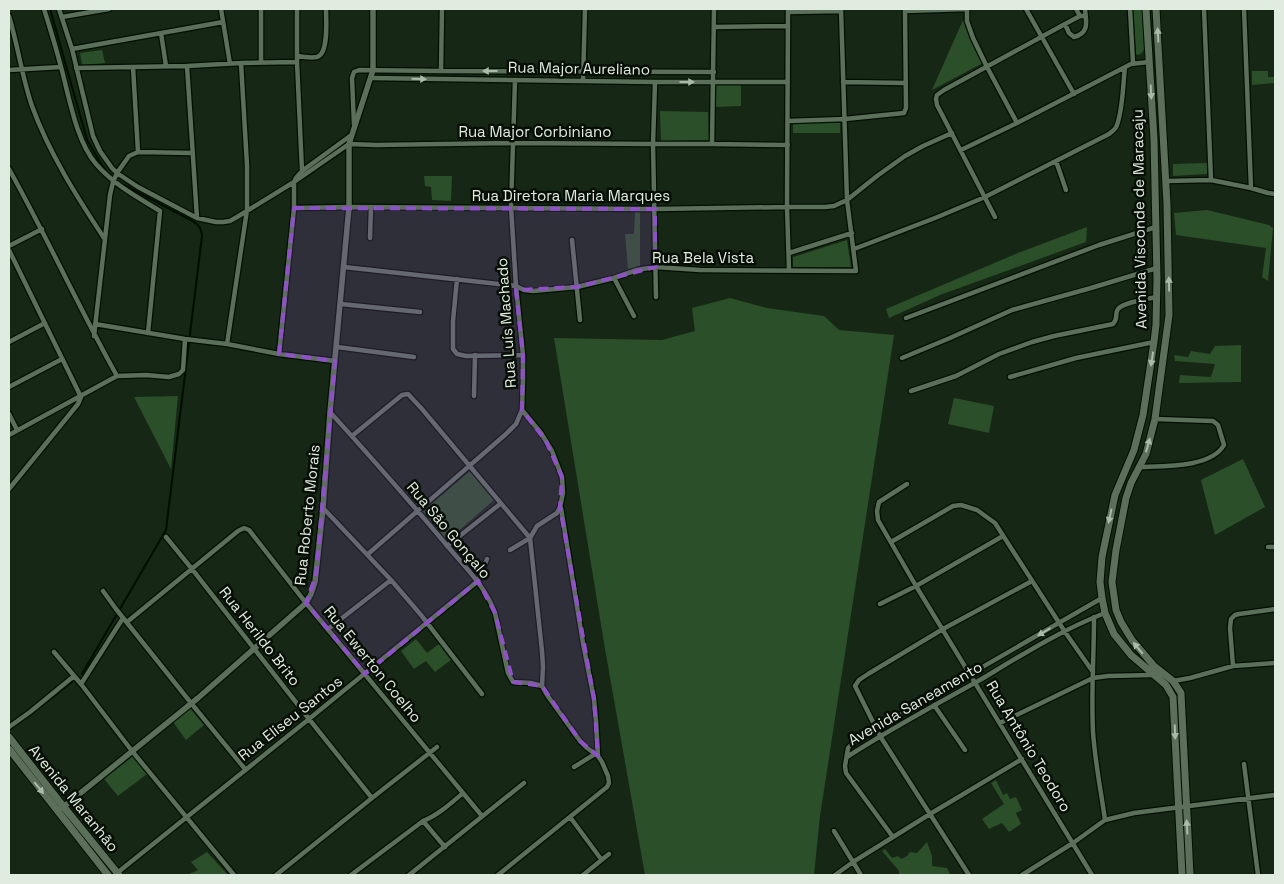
<svg xmlns="http://www.w3.org/2000/svg" width="1284" height="884" font-family="'Space Grotesk',sans-serif">
	<rect width="100%" height="100%" fill="#162715"/>
	<path fill="#2b4f29" d="M1133,9H1142L1144,49L1142,53L1138,55L1136,54Z
		M963,20L983,63L932,90Z
		M102,50L105,63L82,65L80,53Z
		M1252,71H1268V77H1275V83L1252,85Z
		M741,84V106L715,107L716,85Z
		M660,111L708,112L709,140L661,141Z
		M840,123V133H793V123Z
		M1207,163V174L1173,176V164Z
		M424,176H452L451,201L432,200L431,187L425,186Z
		M1207,210L1269,225L1273,228L1268,281L1262,277L1266,248L1176,235L1174,213Z
		M635,211H640V267L628,269L625,234H634Z
		M1087,227L1086,242L940,295L889,318L886,309L1018,253Z
		M847,240L851,267H793V257Z
		M730,298L767,308L824,316L839,330L894,335L820,816L814,875H645L605,649L554,338L662,340L695,331L692,308Z
		M1241,345V382L1179,383L1180,375L1211,377L1215,364L1175,361L1174,355L1188,357L1191,351L1210,354L1215,346Z
		M178,396L177,406L171,469L134,397Z
		M954,398L994,406L989,433L948,424Z
		M1243,459L1265,507L1215,535L1201,480Z
		M470,471L494,500L447,541L422,512Z
		M416,639L427,653L439,644L451,660L435,672L426,661L414,669L401,651Z
		M190,708L204,725L186,740L173,722Z
		M133,756L147,774L118,796L104,779Z
		M996,780L1003,795L1007,793L1010,799L1016,797L1022,810L1016,813L1021,824L1009,832L1002,823L989,829L982,819L1004,804L991,783Z
		M927,842L932,856V866L947,868L950,874L949,875H899V871L882,851L885,849L892,858L898,856L901,859L907,856L910,852L917,853Z
		M207,852L228,875H187L198,870L191,862Z"/>
	<g fill="none" stroke-linecap="round" stroke-linejoin="round">
		<path stroke="#000d00" stroke-width="2" d="M50,9L87,140L100,162L107,172L120,183L187,218C196,223 201,225 202,236L166,530L82,674
			M40,707L72,682"/>
		<g stroke="#021002" stroke-width="7">
			<path id="minor" d="M44,9C50,28 56,48 61,67C69,96 76,141 96,164C113,184 137,197 160,211L148,333
				M59,9L72,49L93,136L100,151L112,168L117,173L138,187L197,218L216,222H223L230,221L237,217L294,182L349,144L376,145L514,143L653,144H712L788,145
				M221,9L230,64
				M297,9V62L302,171
				M788,9L787,207L789,270
				M967,9V21L973,38L987,67L1017,123
				M1026,9L1074,94
				M1076,9L1080,16
				M1130,9L1133,63
				M1204,9L1211,180
				M1244,9L1251,188
				M905,11L967,9
				M788,12L841,11
				M9,16C18,46 22,77 32,106C49,153 77,197 104,238
				M62,17L109,9
				M1065,24L1069,33L1074,37C1090,33 1086,21 1085,9
				M714,27L788,26
				M161,33L166,66
				M72,49L223,22
				M297,56C303,57 311,58 317,57C329,54 326,19 326,9
				M261,63V9
				M187,66L197,218
				M133,67L138,152
				M76,68L187,66L241,63L297,62
				M9,70L61,67
				M441,71L442,9
				M371,78L655,82H788
				M583,81L585,9
				M655,82L653,144L656,297
				M843,82L906,83
				M788,121L845,119L904,113L906,108L905,9
				M354,125L352,78L354,72L359,70L441,71L714,72
				M712,144L714,9
				M961,150L1017,123L1131,64L1149,62
				M1056,161L1066,190
				M9,169C47,237 79,308 117,376
				M1166,181L1211,180L1251,188L1268,193L1275,194
				M294,208L349,207L655,209L787,207H825L834,206L847,200L877,176L905,156L923,146L952,133
				M995,217L937,105L936,99L937,95L944,90L1065,24L1080,16H1085
				M370,238L371,207
				M572,240L580,320
				M9,246L42,229
				M854,249L935,218L985,197L1109,134C1113,131 1116,129 1117,125C1123,108 1123,84 1125,67
				M9,250L81,397
				M789,253L852,233
				M344,267L516,286L524,290L533,291L577,287L614,278L637,270L655,267L700,270L856,271L847,200L841,9
				M614,278L634,316
				M457,279L453,321V349L457,354L466,356L523,355
				M341,304L420,312
				M906,318L1099,245L1156,227
				M95,324L185,339L227,344L279,354L335,361
				M94,336L110,195L113,182L117,173L129,156L138,152L193,153
				M9,342L45,323
				M227,344L247,210V165L241,63
				M337,347L414,357
				M279,354L294,208V182L296,178L302,171L350,136
				M902,358L950,338L1012,310L1091,288L1157,268
				M1010,377L1076,358L1154,342
				M9,387L62,359
				M911,391L956,376L999,354L1032,342L1054,336L1113,324C1119,318 1114,314 1118,309C1124,302 1148,299 1157,297
				M474,396L475,355
				M330,412C369,455 407,498 444,542C462,564 485,585 495,613L508,673L513,682L531,683L542,686
				M9,414L17,430
				M9,435L117,376L146,375L169,377L179,374L183,370L185,339
				M352,436L402,395L408,394L422,409L530,538L542,651L543,667L542,686
				M1140,467C1163,466 1211,468 1224,445L1218,425L1213,421L1155,419
				M907,484L879,502L877,511L878,520L916,586L1092,875
				M9,489L69,415L78,404L81,397
				M323,508L391,580L421,615L482,694
				M561,508L583,643L594,699L596,721L598,756
				M166,537L192,569L309,719L372,798
				M891,542L953,506L961,505L977,510L995,523L1065,632L1093,672
				M447,546L500,504
				M1268,547H1275
				M510,550L530,538L537,526L557,513L560,507L563,493L562,477L552,451L541,433L522,410L523,380V355L516,286L511,207L515,80
				M368,554L506,434L516,424L522,410
				M103,591L116,609L191,703L245,769
				M880,604L916,586L1003,536
				M1094,617C1094,656 1091,694 1093,732C1095,762 1101,791 1105,820
				M127,622L238,531L244,528L249,530L306,603L482,816
				M328,629L391,580
				M54,652L81,684L132,751L234,875
				M1233,666L1230,628L1231,619L1235,615L1239,614L1275,609
				M1173,681L1190,678L1233,666L1275,663
				M81,684L123,618
				M934,705L965,750
				M1000,723L1093,678L1108,676L1153,675
				M9,727L30,712L74,676
				M847,757C890,729 935,705 980,680C1020,656 1061,630 1105,613
				M1244,764L1258,875
				M574,767L595,754
				M570,817L601,859
				M423,821L445,847
				M834,831L861,875
				M893,837L846,773L845,766L848,748L852,744L863,736L1102,598
				M117,873L309,719L478,581L487,559
				M276,875L372,798L437,747
				M351,875L423,821C438,815 450,804 463,793
				M409,875L524,783
				M498,875L607,787L609,783L608,776L602,762L598,756L587,748L580,741L547,695L542,686
				M583,875L609,854
				M835,875L853,862L930,814L1022,759
				M969,875L880,736L855,686L859,680L868,674L943,629L1032,581
				M1022,875L1073,843L1105,820L1134,813L1275,795"/>
		</g>
		<g stroke="#021002" stroke-width="8">
			<path id="tertiary" d="M62,808L198,698L306,603L311,594L315,582L323,508L330,412L349,207V144L373,70V9"/>
		</g>
		<g stroke="#021002" stroke-width="9">
			<path id="secondary" d="M1146,9L1154,139L1157,278L1156,325L1154,342L1143,415L1134,450L1115,495L1102,557L1100,582L1102,598L1105,613L1114,634L1131,655L1166,685L1173,697L1182,875
				M1156,9L1167,204L1169,315L1155,419L1146,454L1131,483L1126,498L1116,550L1112,582L1116,610L1121,622L1132,640L1154,666L1173,681L1181,693L1190,875
				M9,737L59,801L119,875
				M9,749L108,875"/>
		</g>
		<use href="#minor" stroke="#5b6f5a" stroke-width="4.5"/>
		<use href="#tertiary" stroke="#5b6f5a" stroke-width="5.5"/>
		<use href="#secondary" stroke="#5b6f5a" stroke-width="7"/>
	</g>
	<defs><path id="oneway-solid" d="M-6-.8H1V-3.2L6.5 0L1 3.2V.8H-6Z" transform="scale(1.25)"/></defs>
	<g fill="#abbaaa">
		<use href="#oneway-solid" transform="translate(1158 35) rotate(-93)"/>
		<use href="#oneway-solid" transform="translate(490 71) rotate(180)"/>
		<use href="#oneway-solid" transform="translate(419 79) rotate(1)"/>
		<use href="#oneway-solid" transform="translate(687 82)"/>
		<use href="#oneway-solid" transform="translate(1151 92) rotate(87)"/>
		<use href="#oneway-solid" transform="translate(1169 284) rotate(-91)"/>
		<use href="#oneway-solid" transform="translate(1152 359) rotate(99)"/>
		<use href="#oneway-solid" transform="translate(1148 445) rotate(-74)"/>
		<use href="#oneway-solid" transform="translate(1110 516) rotate(102)"/>
		<use href="#oneway-solid" transform="translate(1044 632) rotate(149)"/>
		<use href="#oneway-solid" transform="translate(1138 648) rotate(-130)"/>
		<use href="#oneway-solid" transform="translate(1175 732) rotate(88)"/>
		<use href="#oneway-solid" transform="translate(39 788) rotate(51)"/>
		<use href="#oneway-solid" transform="translate(1187 827) rotate(-93)"/>
	</g>
	<path fill="#8f52c6" fill-opacity="0.2" stroke="#8f52c6" stroke-width="4" stroke-dasharray="10 6" stroke-linejoin="round" d="M294,208L655,209V267L577,287L516,290L523,355L522,410L546,441L562,477L560,507L594,699L598,756L580,741L542,686L513,682L495,613L478,581L365,674L306,603L316,575L335,361L279,354Z"/>
	<g text-anchor="middle" dominant-baseline="central" stroke-width="5" stroke-linejoin="round" paint-order="stroke">
		<g font-size="15" fill="#e1ece0" stroke="#070e06">
			<text transform="translate(579 68) rotate(1)">Rua Major Aureliano</text>
			<text x="535" y="131">Rua Major Corbiniano</text>
			<text x="571" y="195">Rua Diretora Maria Marques</text>
			<text transform="translate(1139 219) rotate(-91)">Avenida Visconde de Maracaju</text>
			<text x="703" y="257">Rua Bela Vista</text>
			<text transform="translate(506 323) rotate(-94)">Rua Luís Machado</text>
			<text transform="translate(307 515) rotate(-84)">Rua Roberto Morais</text>
			<text transform="translate(449 530) rotate(50)">Rua São Gonçalo</text>
			<text transform="translate(260 636) rotate(52)">Rua Herildo Brito</text>
			<text transform="translate(373 664) rotate(51)">Rua Ewerton Coelho</text>
			<text transform="translate(915 703) rotate(-30)">Avenida Saneamento</text>
			<text transform="translate(290 718) rotate(-38)">Rua Eliseu Santos</text>
			<text transform="translate(1029 746) rotate(59)">Rua Antônio Teodoro</text>
			<text transform="translate(74 798) rotate(51)">Avenida Maranhão</text>
		</g>
	</g>
	<rect width="1284" height="884" fill="none" stroke="#e1ece0" stroke-width="20"/>
</svg>
